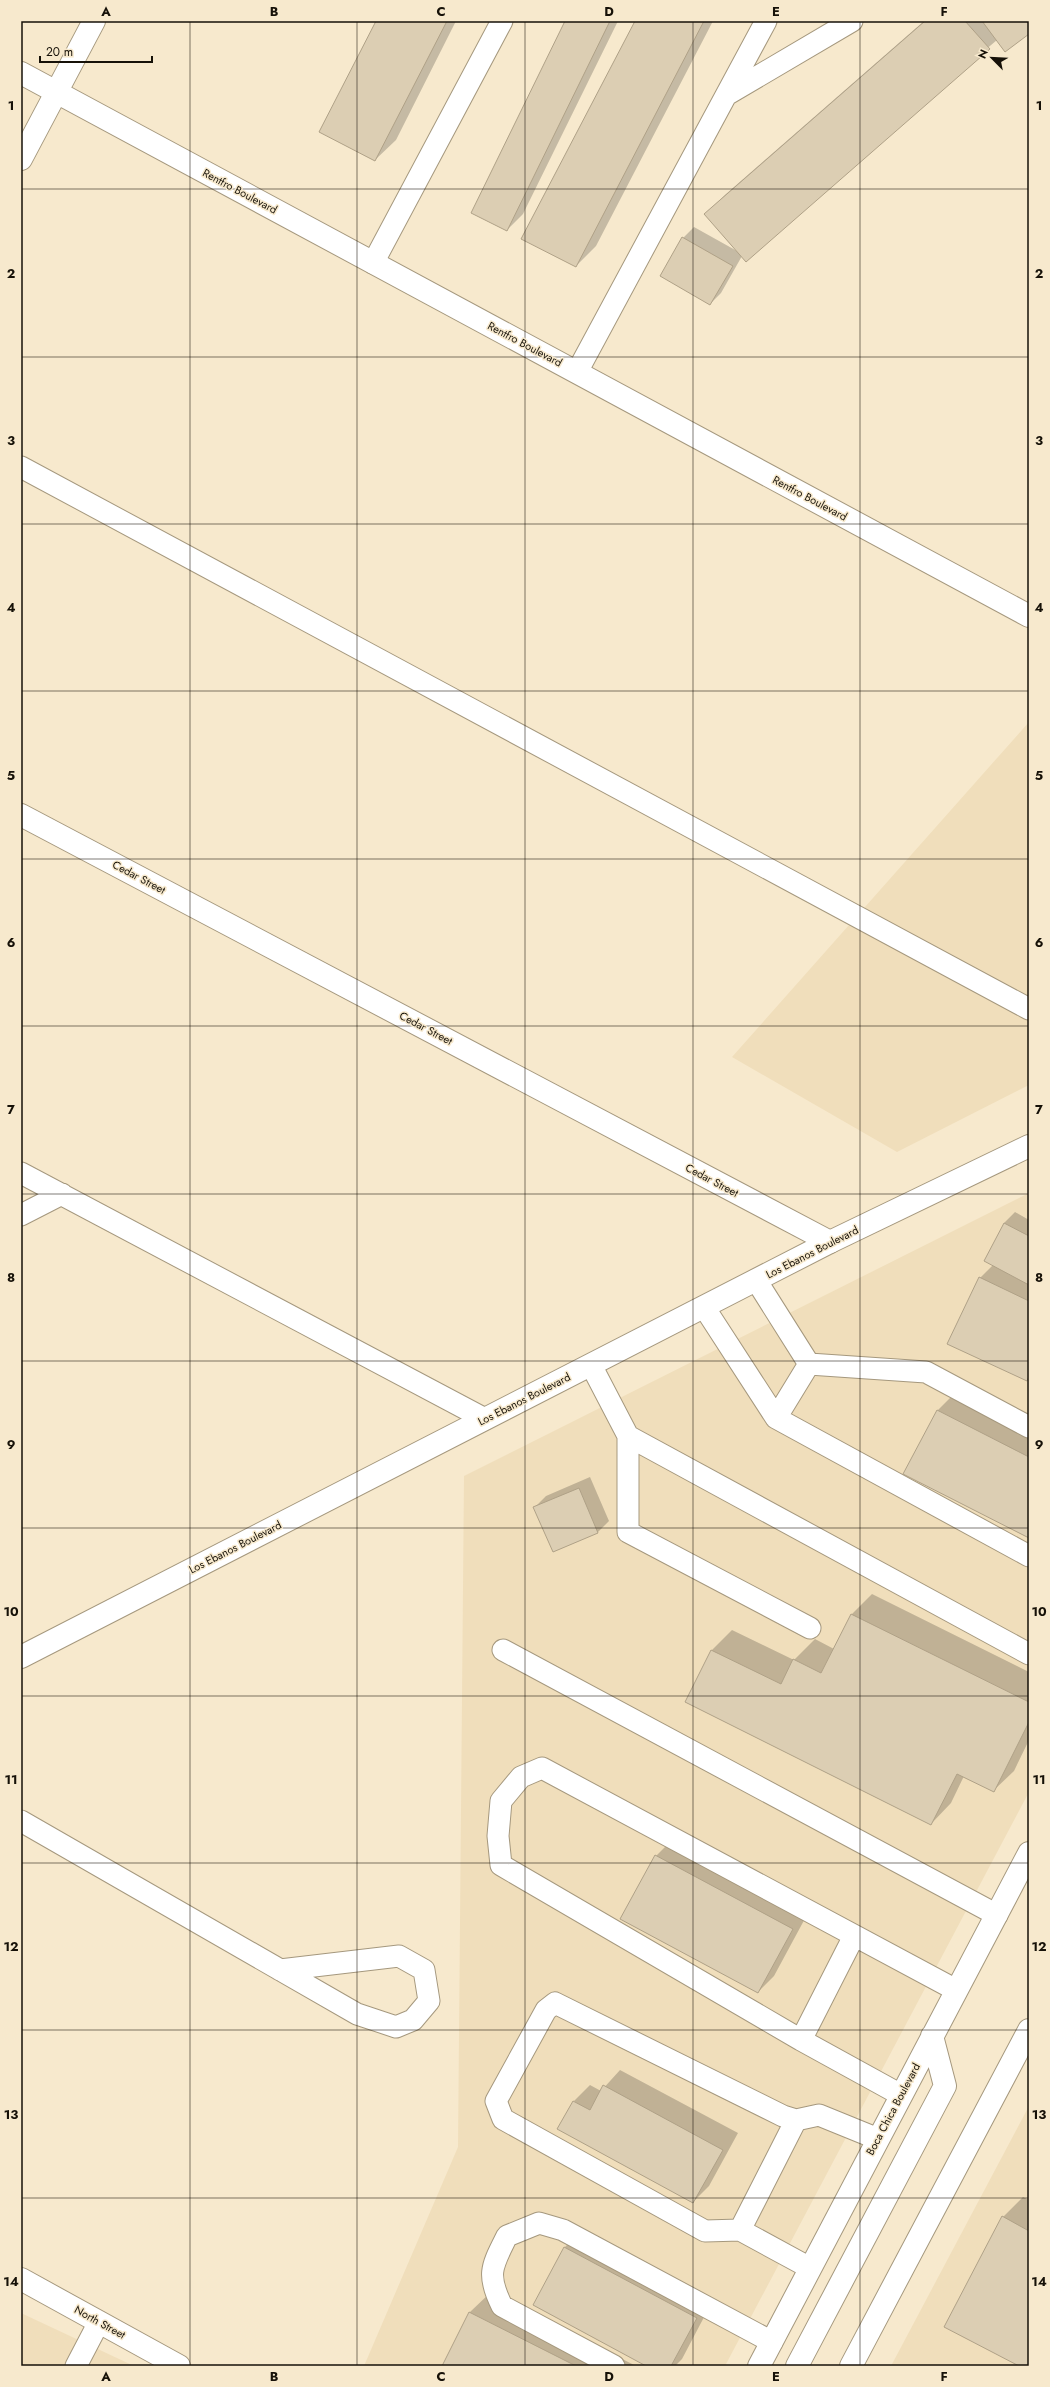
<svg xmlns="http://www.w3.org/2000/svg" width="1050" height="2387" font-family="Jost,sans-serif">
	<rect width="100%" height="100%" fill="#f7e9cd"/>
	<path fill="#f0debb" d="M1029,722V1085L897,1152L732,1057Z
		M1029,1193V1792L725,2366H364L458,2147L464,1476Z
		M1029,2106V2366H891Z
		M21,2313L134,2366H21Z"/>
	<path fill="#0003" d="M377,21H456L396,140L375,160Z
		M567,21H618L523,214L507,230Z
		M636,21H713L596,246L576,266Z
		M924,21H1029V33L997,40L742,256L721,293L710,304L683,238L694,227L737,251L705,214L726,194Z
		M1015,1212L1029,1220V1377L1027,1380L980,1278L993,1265L1004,1223Z
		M954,1394L1029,1433V1537L905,1473L938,1410Z
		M590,1477L609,1521L598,1532L554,1551L535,1507L546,1496Z
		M872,1594L1029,1672V1740L1014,1771L993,1791L964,1776L951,1803L931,1824L686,1702L712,1650L732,1630L794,1660L815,1639L834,1649L852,1614Z
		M672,1840L808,1913L774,1976L758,1992L656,1856Z
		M620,2070L738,2133L709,2186L693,2202L574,2101L590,2085L601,2091Z
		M1023,2197L1029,2200V2366H1021L1003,2217Z
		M581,2231L712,2302L682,2359L675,2366H648L534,2305L565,2247Z
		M491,2292L636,2366H443L470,2312Z"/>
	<path fill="#dcceb3" stroke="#afa187" d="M376,21H447L375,161L319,132Z
		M565,21H610L507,231L471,213Z
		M635,21H704L576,267L521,239Z
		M925,21H965L990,49L746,262L704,214Z
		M982,21H1029V34L1005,52Z
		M682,237L733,266L710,305L660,276Z
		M1004,1223L1029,1236V1285L984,1261Z
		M979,1277L1029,1301V1376L1027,1381L947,1344Z
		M937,1410L1029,1457V1538L903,1474Z
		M579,1488L598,1533L553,1552L533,1507Z
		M851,1614L1029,1702V1722L994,1792L957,1774L931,1825L685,1702L711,1650L781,1684L793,1659L821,1673Z
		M655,1855L793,1929L758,1993L620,1919Z
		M603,2085L723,2150L693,2203L557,2129L573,2101L590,2110Z
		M1002,2216L1029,2231V2366H1019L944,2327Z
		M564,2247L697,2318L671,2366H646L533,2305Z
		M469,2312L576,2366H442Z"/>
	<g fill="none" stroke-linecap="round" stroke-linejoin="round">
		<g stroke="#a5987e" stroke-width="23">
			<path id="service" d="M728,94L852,21
				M373,263L502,21
				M577,372L766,21
				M21,467L1029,1009
				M21,1173L485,1419
				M21,1215L62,1194
				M756,1280L809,1364L926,1372L1029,1427
				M704,1307L776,1418L1029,1556
				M591,1365L628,1436V1532L810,1628
				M776,1418L809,1364
				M628,1436L1029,1654
				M503,1650L997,1915
				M21,1821L357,2014L396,2027L413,2020L429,2001L424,1970L399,1956L280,1970
				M801,2040L854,1936
				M901,2095L801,2040L501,1865L498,1836L501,1801L521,1777L542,1768L956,1990
				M740,2230L796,2120
				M810,2268L740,2230L705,2231L503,2119L496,2101L546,2010L555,2003L783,2116L796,2120L819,2115L878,2139
				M76,2366L99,2322
				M614,2366L502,2306C486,2274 492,2266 507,2236L539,2223L563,2230L772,2342"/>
		</g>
		<g stroke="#a5987e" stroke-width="24">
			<path id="minor" d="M21,73L1029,616
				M21,159L94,21
				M21,815L830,1242"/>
		</g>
		<g stroke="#a5987e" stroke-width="24">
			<path id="tertiary" d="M21,1657L830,1242L1029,1146
				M21,2279L179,2366"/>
		</g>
		<g stroke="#a5987e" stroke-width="24">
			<path id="primary" d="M759,2366L1029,1853
				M797,2366L945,2086L932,2036
				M851,2366L1029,2030"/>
		</g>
		<use href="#service" stroke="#fff" stroke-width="21"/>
		<use href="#minor" stroke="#fff" stroke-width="22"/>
		<use href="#tertiary" stroke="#fff" stroke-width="22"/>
		<use href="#primary" stroke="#fff" stroke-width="22"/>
	</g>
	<path fill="none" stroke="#161108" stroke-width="1" stroke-opacity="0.55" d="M190,21V2366M357,21V2366M525,21V2366M693,21V2366M860,21V2366M21,189H1029M21,357H1029M21,524H1029M21,691H1029M21,859H1029M21,1026H1029M21,1194H1029M21,1361H1029M21,1528H1029M21,1696H1029M21,1863H1029M21,2030H1029M21,2198H1029"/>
	<g text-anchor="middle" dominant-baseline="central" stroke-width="3" stroke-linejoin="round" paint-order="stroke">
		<g font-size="11" fill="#161108" stroke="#f7e9cd">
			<text transform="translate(240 191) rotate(28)">Rentfro Boulevard</text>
			<text transform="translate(525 344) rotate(28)">Rentfro Boulevard</text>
			<text transform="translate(810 498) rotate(28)">Rentfro Boulevard</text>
			<text transform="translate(139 877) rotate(28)">Cedar Street</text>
			<text transform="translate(426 1028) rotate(28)">Cedar Street</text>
			<text transform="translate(712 1180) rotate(28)">Cedar Street</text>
			<text transform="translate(812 1252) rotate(-27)">Los Ebanos Boulevard</text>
			<text transform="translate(524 1399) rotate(-27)">Los Ebanos Boulevard</text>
			<text transform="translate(235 1547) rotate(-27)">Los Ebanos Boulevard</text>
			<text transform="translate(893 2109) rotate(-62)">Boca Chica Boulevard</text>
			<text transform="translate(100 2322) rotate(29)">North Street</text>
		</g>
	</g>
	<rect width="1050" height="2387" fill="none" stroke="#f7e9cd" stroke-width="44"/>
	<g transform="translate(992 58) rotate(294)" stroke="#f7e9cd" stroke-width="3" paint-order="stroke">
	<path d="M0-3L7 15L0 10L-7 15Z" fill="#161108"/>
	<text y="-6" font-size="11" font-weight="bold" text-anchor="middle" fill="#161108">N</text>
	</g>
	<path d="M40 56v6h112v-6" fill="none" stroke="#161108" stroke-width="2"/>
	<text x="46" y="56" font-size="12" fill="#161108" stroke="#f7e9cd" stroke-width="3" paint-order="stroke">20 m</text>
	<rect x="22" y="22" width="1006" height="2343" fill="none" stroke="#161108" stroke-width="1.5"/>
	<g font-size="13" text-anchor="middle" font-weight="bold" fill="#161108">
		<text x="106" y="16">A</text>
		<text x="274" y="16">B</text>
		<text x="441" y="16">C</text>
		<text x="609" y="16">D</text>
		<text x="776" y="16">E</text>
		<text x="944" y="16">F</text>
		<text x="11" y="110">1</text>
		<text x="1039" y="110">1</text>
		<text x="11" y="278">2</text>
		<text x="1039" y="278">2</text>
		<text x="11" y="445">3</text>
		<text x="1039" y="445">3</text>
		<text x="11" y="612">4</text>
		<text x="1039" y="612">4</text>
		<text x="11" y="780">5</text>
		<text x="1039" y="780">5</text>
		<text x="11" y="947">6</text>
		<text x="1039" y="947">6</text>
		<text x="11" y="1114">7</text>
		<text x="1039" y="1114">7</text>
		<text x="11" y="1282">8</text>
		<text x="1039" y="1282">8</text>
		<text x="11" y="1449">9</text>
		<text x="1039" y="1449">9</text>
		<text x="11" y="1616">10</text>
		<text x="1039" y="1616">10</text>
		<text x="11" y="1784">11</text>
		<text x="1039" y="1784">11</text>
		<text x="11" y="1951">12</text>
		<text x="1039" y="1951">12</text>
		<text x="11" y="2119">13</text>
		<text x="1039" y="2119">13</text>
		<text x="11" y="2286">14</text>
		<text x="1039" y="2286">14</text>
		<text x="106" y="2381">A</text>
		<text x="274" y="2381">B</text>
		<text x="441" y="2381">C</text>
		<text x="609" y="2381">D</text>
		<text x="776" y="2381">E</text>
		<text x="944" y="2381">F</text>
	</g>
</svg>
